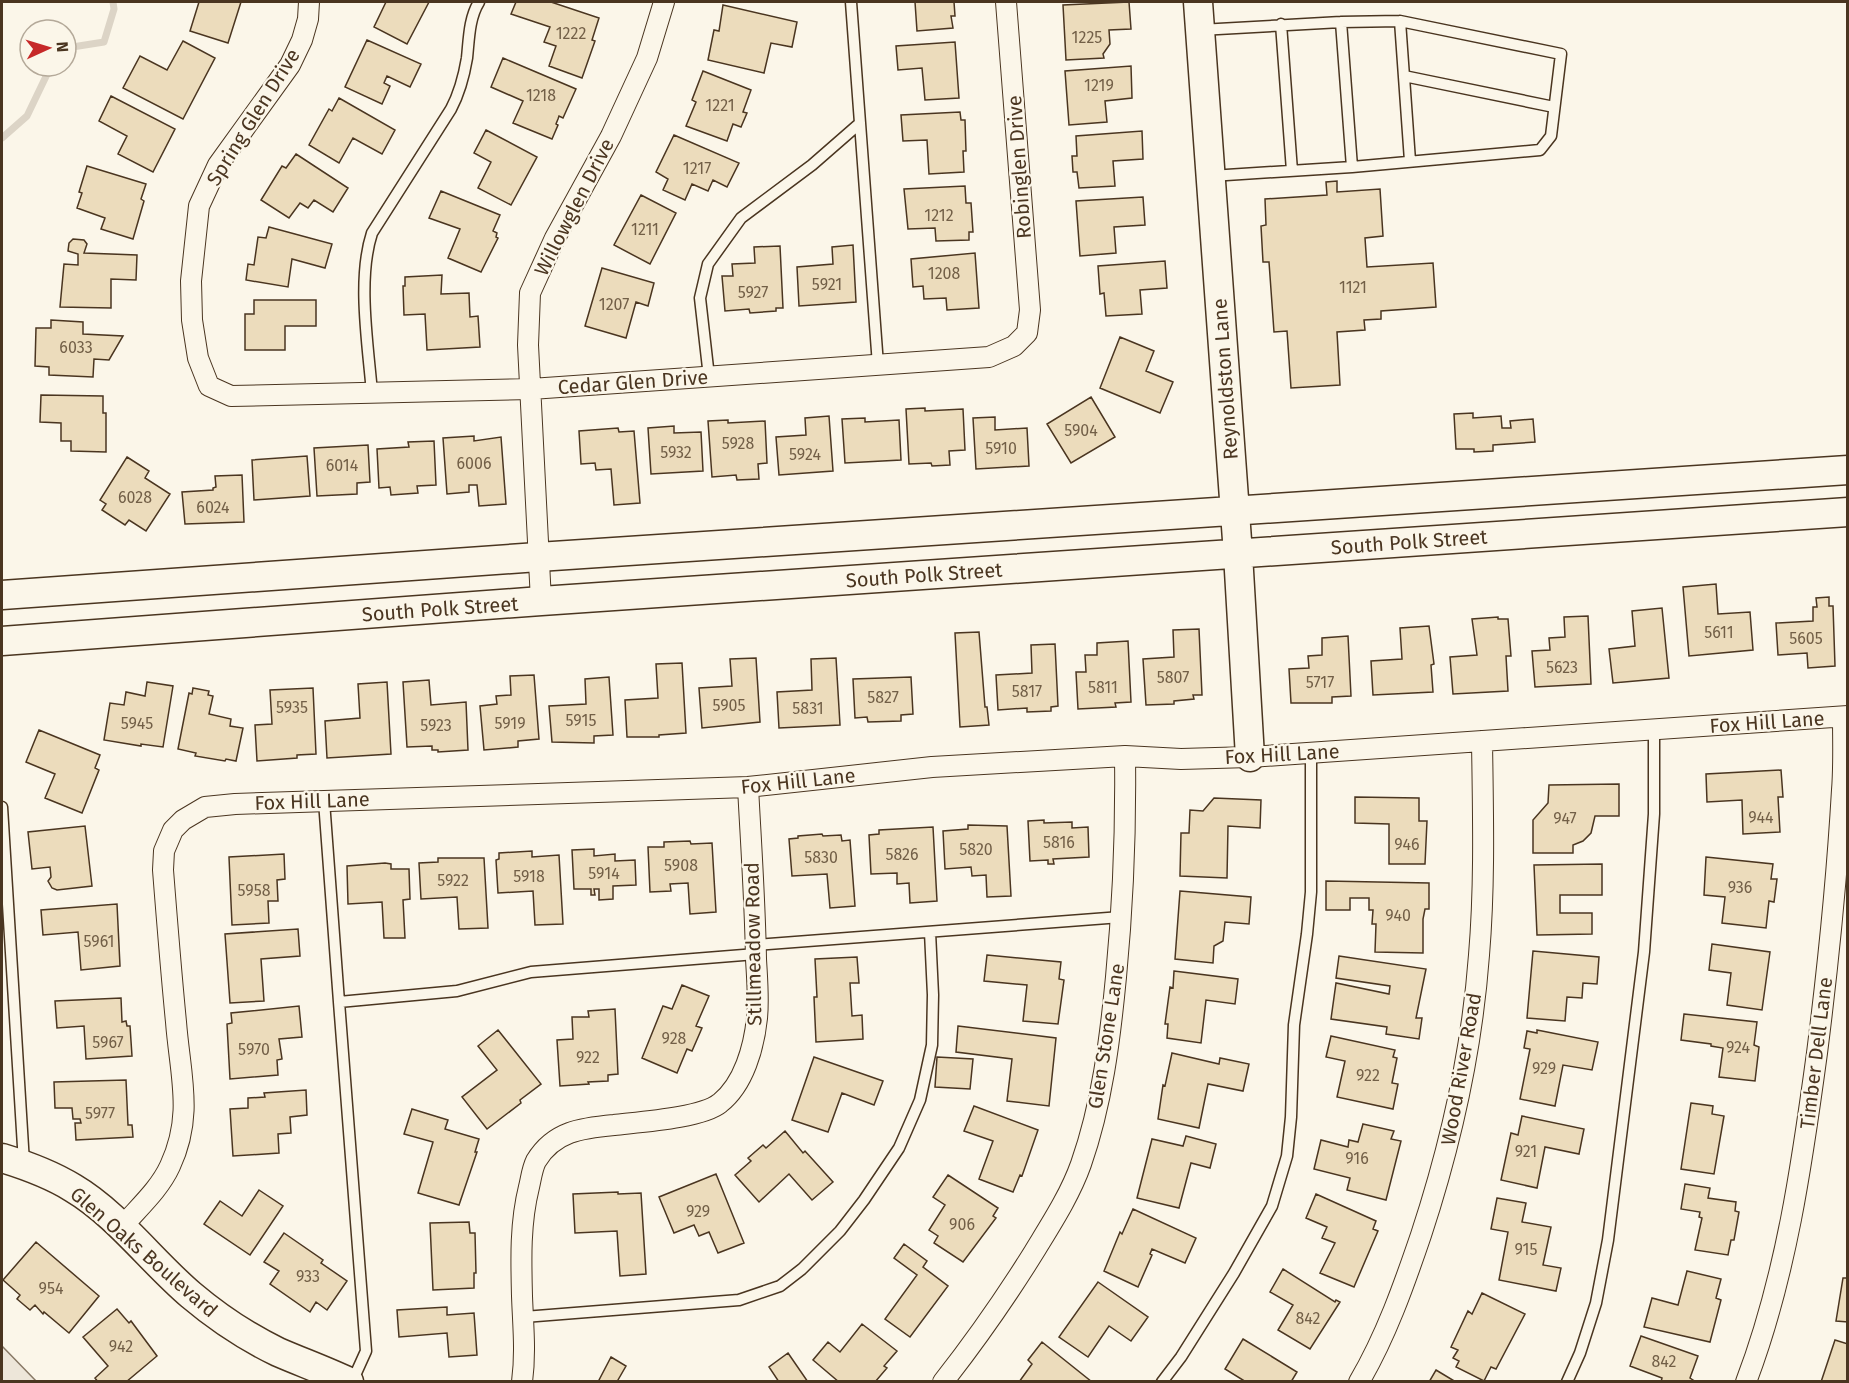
<svg xmlns="http://www.w3.org/2000/svg" width="1849" height="1383" font-family="'Fira Sans',sans-serif">
	<rect width="100%" height="100%" fill="#fbf6e9"/>
	<path fill="#ede6d9" stroke="#887966" stroke-width="1.5" d="M2,1346L36,1381H2Z"/>
	<g fill="none" stroke-linecap="round" stroke-linejoin="round">
		<path stroke="#dcd4c6" stroke-width="7" d="M66,48L104,42L114,9L113,2
			M2,138L27,116L51,66"/>
	</g>
	<path fill="#ecdcbc" stroke="#4a3520" stroke-width="1.5" d="M199,2H241L228,43L190,31Z
		M386,2H429L407,44L374,27Z
		M516,2H551L599,18L592,40L595,41L582,78L549,66L556,46L544,42L550,27L511,14Z
		M915,2H954L955,16H951L953,28L917,31Z
		M1129,2L1131,29L1109,30L1110,44L1103,54L1104,58L1066,60L1063,5Z
		M723,5L797,22L792,47L771,43L764,73L708,60L714,30L719,31Z
		M367,40L421,64L410,87L387,76L384,83L390,86L382,104L345,87Z
		M183,41L215,58L183,119L123,88L140,56L167,70Z
		M955,42L959,98L925,100L922,68L898,70L896,46Z
		M503,58L576,89L563,118L559,116L558,119L556,124L558,125L552,139L513,123L523,101L491,87Z
		M1131,66L1132,98L1105,101L1107,122L1069,125L1065,71Z
		M703,71L751,90L743,112L747,113L741,127L733,124L727,141L686,126L696,102L692,100Z
		M111,96L175,129L153,172L118,154L127,136L99,121Z
		M339,98L395,130L382,154L353,138L339,163L309,145L329,109L332,111Z
		M960,112L961,120H965L966,151H963L964,172L929,174L927,140L903,141L901,115Z
		M486,130L537,157L511,205L478,188L491,162L474,153Z
		M1142,131L1143,159L1113,161L1115,186L1079,188L1077,172H1073L1072,156H1077L1076,136Z
		M674,135L739,163L727,187L713,180L708,191L692,184L685,200L663,190L668,179L656,172Z
		M296,154L348,188L333,212L314,200L308,208L300,203L289,218L261,200L282,166L286,168Z
		M87,166L146,184L141,199L144,201L133,239L101,229L105,218L77,208L82,193L79,192Z
		M1337,181V192L1380,189L1383,236L1365,238L1367,267L1433,263L1436,307L1381,311V319L1364,320L1365,330L1337,332L1340,385L1291,388L1287,331L1274,332L1269,262H1263L1261,226L1266,225L1265,199L1327,195L1326,182Z
		M965,186L966,203H971L973,232H969V240L936,241L935,228L908,229L904,189Z
		M441,191L500,215L493,231L497,233L496,237L498,238L481,272L448,258L460,229L429,218Z
		M641,195L676,213L650,264L614,245Z
		M1143,197L1145,225L1114,227L1116,253L1080,256L1076,201Z
		M269,227L332,244L325,268L292,259L288,287L246,280L248,264L254,265L258,237L266,238Z
		M73,239L84,240L87,244L84,253L137,255L136,280L111,279V308L60,307L64,264L78,265V254L68,251L69,243Z
		M853,245L856,302L799,306L797,267L833,264L832,247Z
		M780,246L783,308H776V311L750,313L749,309L725,311L722,276H733L732,264L755,263L754,247Z
		M975,253L979,308L947,310L946,298L924,299L923,286L913,287L911,259Z
		M1165,261L1167,288L1140,290L1142,314L1106,316L1104,293L1100,294L1098,266Z
		M602,268L654,283L648,306L636,302L626,338L585,326Z
		M442,275L441,294L469,293L470,317L478,316L480,347L427,350L425,314L404,315L403,286H405V277Z
		M254,300H316V326H285V350H245V314H254Z
		M51,320L83,322V334L123,336L109,360L94,359L93,377L49,375V367L35,366L36,328H51Z
		M1120,337L1154,351L1146,371L1173,382L1160,413L1100,388Z
		M41,395L103,396V413H106V452L71,451V441H61V423L40,422Z
		M1091,397L1115,437L1071,463L1047,424Z
		M925,408V411L963,409L965,450L949,451L950,465L932,466L931,463L909,464L906,409Z
		M1473,413V418L1501,416L1502,428H1511L1510,421L1533,419L1535,442L1493,445V451L1474,452V449H1456L1454,414Z
		M829,416L833,471L779,475L776,437L806,435L805,418Z
		M995,417V430L1027,428L1029,466L976,469L973,418Z
		M865,418V422L899,420L901,460L845,463L842,419Z
		M728,420V423L765,421L767,463L758,464L759,479L737,480L736,475L712,477L708,421Z
		M674,426V433L701,432L703,471L651,474L648,428Z
		M618,428L619,432L634,431L640,503L614,505L611,469L596,470L595,463L581,464L579,431Z
		M474,436V441L501,437L506,504L479,506L477,485H469V492L447,494L443,438Z
		M434,441L436,485L417,486L418,493L391,495L390,487L379,488L377,449L409,447L408,442Z
		M368,445L370,482L357,483V494L317,496L314,448Z
		M307,456L310,496L254,500L252,460Z
		M127,457L149,471L145,478L170,494L146,531L129,520L125,525L102,510L106,504L100,500Z
		M242,475L244,522L185,524L182,492L213,490V488L216,487L215,476Z
		M1716,584L1718,614L1750,612L1753,650L1689,656L1683,587Z
		M1829,597V606H1833L1835,666L1808,668L1807,653L1778,655L1776,623L1813,621V607H1817L1816,598Z
		M1662,608L1669,678L1613,683L1609,649L1635,646L1632,611Z
		M1588,616L1591,684L1535,687L1532,651L1550,650L1549,638L1565,637L1564,617Z
		M1498,617V619H1508L1511,656H1506L1508,691L1453,694L1450,657L1477,655L1472,619Z
		M1429,626L1434,664L1431,665L1433,692L1373,695L1371,661L1402,659L1400,628Z
		M1199,629L1202,695H1193L1194,699L1174,701V704L1146,705L1143,659L1174,657L1173,630Z
		M979,632L985,707H987L989,725L960,727L955,633Z
		M1348,636L1351,696L1332,697V703H1291L1289,669L1309,668L1308,656L1322,655V638Z
		M1128,641L1131,702L1115,703L1116,707L1078,709L1076,672H1086L1085,655H1097V643Z
		M1055,644L1058,706L1051,707V711L1027,712V708L998,710L996,675L1032,673L1031,645Z
		M756,658L760,722L702,728L699,688L732,686L730,659Z
		M836,658L840,725L779,728L777,692L812,690L811,659Z
		M682,663L686,733L659,735V737H627L625,700L658,698L656,664Z
		M534,675L539,739L518,741V747L484,750L480,706L497,704L496,696L511,695L510,676Z
		M609,677L613,735L594,736V743L552,742L549,706L586,704L585,679Z
		M911,677L913,714L901,715V721L868,722L867,717L855,718L853,679Z
		M429,680L431,705L466,702L468,750L438,752V750H432V746L407,747L403,682Z
		M147,682L173,686L163,747L141,744V746L104,740L110,703L124,705L126,692L145,696Z
		M387,682L391,754L327,758L325,721L360,718L358,684Z
		M193,688L209,691L208,695L213,696L209,714L231,719L230,726L243,728L236,761L226,759L225,761L195,756L196,753L178,749L189,693L192,694Z
		M313,688L316,754L297,755V758L257,761L255,725L272,724L270,690Z
		M39,730L100,755L95,768L99,770L82,813L45,798L55,774L26,762Z
		M1781,770L1783,797H1778L1780,832L1743,834L1742,800L1707,802L1706,774Z
		M1619,784V816H1595L1591,833L1583,841L1573,845V853H1533V820L1548,803L1549,785Z
		M1355,797L1419,798V821H1427L1425,864H1389V824L1355,823Z
		M1214,798L1261,800L1260,828L1228,826L1227,878L1180,876L1181,833H1189L1190,810L1203,811Z
		M1044,820V823L1072,822V828L1088,827L1089,857L1053,859L1054,864H1048V860L1030,861L1028,821Z
		M968,825L1007,826L1011,896L987,897L986,875L972,876L971,867L945,869L943,831L968,829Z
		M85,826L92,886L57,890L52,888L48,881L51,877L50,867L32,869L28,832Z
		M933,827L937,901L910,903L909,883L897,884V873L871,874L869,835L879,834V830Z
		M822,834L823,836L841,835L842,841L850,840L855,906L830,908L827,874L792,876L789,839L798,838V836Z
		M690,841L691,844L712,843L716,912L690,914L688,883L670,884L671,891L650,892L648,847H664V842Z
		M594,849V856L615,854V861L635,860L636,885L613,886V899L599,900V889H594L595,895H591V889H574L572,850Z
		M532,851V857L559,855L563,924L535,925L533,891L498,893L496,860L499,859V853Z
		M284,854L285,879L277,880L278,901H268L269,923L232,925L229,857Z
		M1706,857L1773,864L1771,879H1777L1774,902L1769,901L1766,928L1722,923L1725,897L1704,895Z
		M438,858H484L488,928L459,929L457,897L421,899L419,863L438,862Z
		M385,863L391,864V869H409L410,899L403,900L405,938H384L382,902L348,904L347,866Z
		M1602,864V895H1560V913H1592V934L1537,935L1534,865Z
		M1326,881L1429,883V909H1425L1423,919V953L1375,952L1376,924H1372L1373,910H1369V898H1350V910H1326Z
		M1180,891L1251,897L1249,924L1225,922L1223,941L1214,946L1213,963L1175,959Z
		M117,904L120,966L81,970L78,932L43,935L41,910Z
		M298,929L300,956L261,959L264,1001L230,1003L225,934Z
		M1712,944L1770,952L1762,1010L1727,1005L1731,973L1709,970Z
		M1533,951L1599,957L1597,984L1583,983L1582,998L1567,997L1565,1021L1527,1018Z
		M987,955L1061,962L1059,979L1064,980L1058,1024L1023,1021L1027,985L984,981Z
		M1339,956L1426,969L1416,1018H1422L1419,1039L1386,1034L1387,1027L1331,1019L1336,983L1389,994L1390,986L1336,978Z
		M857,957L859,983H850L852,1016L862,1015L863,1039L816,1042L814,997H817L815,959Z
		M1174,971L1238,979L1235,1004L1206,1000L1201,1043L1167,1038L1168,1024H1165L1170,987L1173,988Z
		M682,985L709,996L696,1026L702,1028L692,1051L687,1049L677,1073L642,1058L663,1006L672,1009Z
		M121,998L122,1022L126,1021L127,1026H130L132,1056L86,1059L84,1026L57,1028L55,1001Z
		M299,1006L302,1037L279,1039L282,1059L277,1060L278,1075L230,1079L227,1024L232,1023L231,1013Z
		M615,1009L618,1074L608,1075V1081L588,1082L589,1084L560,1086L557,1040L573,1039L572,1017H589L588,1011Z
		M1684,1014L1757,1022L1754,1045L1759,1047L1755,1081L1719,1077L1723,1048L1711,1046V1044L1681,1040Z
		M958,1026L1056,1038L1049,1106L1007,1101L1012,1059L956,1052Z
		M498,1030L541,1084L520,1100L521,1103L487,1129L462,1097L497,1070L478,1046Z
		M1537,1030L1598,1042L1592,1070L1563,1065L1555,1106L1520,1099L1530,1049L1524,1048L1527,1031L1537,1033Z
		M1331,1036L1395,1050L1393,1057L1397,1058L1392,1083L1398,1084L1393,1109L1337,1097L1345,1061L1326,1057Z
		M1172,1053L1219,1064L1220,1058L1249,1064L1243,1091L1208,1084L1199,1128L1158,1119L1163,1085L1165,1086Z
		M814,1057L883,1081L874,1105L842,1093L828,1132L792,1120Z
		M937,1057L973,1059L970,1089L935,1087Z
		M126,1080L128,1125H132L133,1137L76,1140L75,1123H81L80,1119H73L72,1108H55L54,1082Z
		M306,1090L307,1115L290,1117L291,1133L278,1134L279,1153L233,1156L230,1109L248,1108V1098L265,1097L264,1093Z
		M1691,1103L1713,1106L1712,1114L1724,1116L1714,1174L1681,1169Z
		M974,1106L1038,1130L1022,1176L1020,1175L1013,1192L979,1179L993,1141L964,1131Z
		M412,1109L448,1120L445,1129L479,1139L475,1152H477L459,1205L418,1193L433,1142L404,1134Z
		M1522,1116L1584,1129L1579,1154L1545,1147L1537,1188L1501,1180L1511,1133L1518,1135Z
		M1363,1124L1394,1131L1391,1139L1401,1141L1386,1200L1347,1190L1350,1178L1314,1169L1321,1140L1348,1147L1349,1140L1358,1142Z
		M785,1131L803,1153L805,1151L833,1182L812,1200L789,1174L759,1202L735,1175L751,1161L748,1158L763,1145L766,1148Z
		M1186,1136L1216,1144L1210,1168L1191,1163L1179,1208L1137,1198L1152,1139L1183,1146Z
		M716,1174L744,1243L718,1253L709,1232L699,1236L694,1225L674,1233L659,1197Z
		M948,1175L998,1208L993,1216L996,1218L963,1262L934,1243L938,1236L929,1230L945,1205L933,1197Z
		M1685,1184L1710,1188L1708,1198L1736,1202L1735,1211L1739,1212L1734,1240H1731L1728,1255L1695,1250L1702,1218L1699,1217L1700,1212L1681,1209Z
		M259,1190L283,1206L250,1255L204,1224L220,1201L242,1216Z
		M618,1192V1194L641,1193L646,1274L620,1276L617,1231L575,1233L573,1194Z
		M1316,1194L1376,1221L1373,1229L1378,1231L1354,1287L1320,1273L1335,1243L1322,1238L1327,1227L1306,1218Z
		M1497,1198L1526,1203L1522,1222L1551,1227L1543,1265L1561,1268L1556,1291L1499,1280L1508,1232L1491,1229Z
		M1133,1209L1196,1238L1185,1263L1152,1249L1150,1254L1152,1255L1138,1287L1104,1271L1120,1232L1122,1234Z
		M469,1222L470,1233H475L476,1273H474V1288L433,1290L430,1223Z
		M284,1233L323,1260L321,1263L347,1281L327,1310L316,1302L310,1312L270,1284L279,1271L264,1262Z
		M36,1242L99,1296L69,1333L44,1312L43,1314L35,1305L30,1310L17,1299L20,1295L3,1280Z
		M904,1244L927,1261L923,1267L948,1286L910,1337L885,1319L917,1275L894,1258Z
		M1283,1269L1335,1302L1336,1300L1340,1302L1310,1349L1278,1330L1293,1305L1270,1292Z
		M1687,1271L1721,1279L1716,1298L1721,1300L1710,1342L1644,1327L1652,1298L1678,1305Z
		M1848,1273V1322L1836,1321L1843,1278H1847Z
		M1098,1282L1148,1317L1131,1341L1109,1326L1088,1357L1059,1337Z
		M1482,1293L1525,1314L1496,1369L1491,1367L1484,1381L1456,1367L1459,1361L1453,1358L1458,1350L1451,1347L1468,1311L1472,1314Z
		M447,1307V1315L474,1313L477,1355L449,1357L447,1333L399,1337L397,1310Z
		M117,1309L129,1323L131,1321L157,1356L126,1382H98L95,1378L108,1366L83,1337Z
		M862,1324L897,1351L884,1366L887,1368L875,1382H839L813,1360L828,1342L840,1352Z
		M1641,1336L1698,1356L1690,1378L1696,1382H1661L1662,1378L1630,1366Z
		M1243,1339L1297,1372L1291,1382H1246L1225,1369Z
		M1835,1340L1848,1344V1382H1821Z
		M1042,1342L1092,1382H1019L1032,1364L1028,1360Z
		M788,1353L808,1382H779L769,1367Z
		M611,1357L626,1366L618,1380L621,1382H598Z
		M1436,1370L1456,1382H1429Z"/>
	<g fill="none" stroke-linecap="round" stroke-linejoin="round">
		<g stroke="#4a3520" stroke-width="13">
			<path id="lane" d="M851,2L878,365
				M1400,21L1410,161
				M1341,22L1352,167
				M1281,24L1292,171
				M1200,30L1341,22L1400,21L1561,54L1551,136L1540,150L1352,167L1211,176
				M1404,76L1554,107
				M709,377L700,298L708,264L741,218L812,165L859,124
				M372,393C368,344 357,279 372,233L451,109C460,92 464,76 467,58C469,39 469,18 479,2
				M324,801L339,1002
				M2,807L24,1163
				M756,945L1121,917
				M524,1317L739,1300L780,1286L802,1269L840,1231L864,1200L899,1148L920,1100L932,1045L933,995L930,932
				M352,1382L366,1351L339,1002L457,991L531,972L756,954
				M1162,1382L1181,1357L1234,1273L1272,1206L1287,1156L1291,1117L1294,1025L1307,934L1311,892V754
				M1567,1382L1580,1353L1596,1303L1608,1240L1644,952L1654,814V729"/>
		</g>
		<g stroke="#4a3520" stroke-width="22">
			<path id="street" d="M309,2L308,19L302,40L290,65L218,165L199,206L191,281L192,320L198,358L209,386L231,396L531,389L989,357L1014,346L1027,333L1030,310L1006,2
				M541,601L528,345L530,293L555,238L611,136L647,58L664,2
				M121,1228C138,1208 159,1190 170,1166C194,1115 180,1075 176,1022C171,971 167,921 163,870L164,851L173,830L183,820L205,807L235,804L748,787L932,767L1125,756L1181,759L1250,757L1848,716
				M522,1382C526,1352 523,1325 522,1296C521,1259 520,1223 529,1187C531,1179 532,1169 536,1161C554,1131 582,1128 614,1125C639,1122 702,1118 720,1103C744,1084 754,1047 757,1018C759,999 757,978 756,959C755,901 751,844 748,787
				M943,1382C976,1340 1006,1297 1034,1252C1051,1224 1070,1195 1081,1164C1102,1104 1110,1040 1116,977C1123,904 1126,830 1125,756
				M1359,1382C1386,1336 1404,1285 1421,1235C1451,1144 1472,1050 1479,955C1485,884 1483,812 1482,741
				M1746,1382C1786,1277 1802,1164 1817,1053C1828,966 1837,877 1842,790C1844,766 1843,741 1843,717"/>
		</g>
		<g stroke="#4a3520" stroke-width="31">
			<path id="secondary" d="M1198,2L1238,554L1250,757
				M2,595L538,557L1848,470
				M2,641L541,601L1848,512
				M2,1158C25,1165 52,1175 73,1188C117,1214 152,1262 191,1295C217,1317 247,1337 278,1352C301,1362 326,1371 349,1382"/>
		</g>
		<use href="#lane" stroke="#fbf6e9" stroke-width="10"/>
		<use href="#street" stroke="#fbf6e9" stroke-width="20"/>
		<use href="#secondary" stroke="#fbf6e9" stroke-width="28"/>
	</g>
	<g text-anchor="middle" dominant-baseline="central" stroke-width="4.5" stroke-linejoin="round" paint-order="stroke">
		<g font-size="16" fill="#725f47">
			<text x="571" y="33">1222</text>
			<text x="1087" y="37">1225</text>
			<text x="1099" y="85">1219</text>
			<text x="541" y="95">1218</text>
			<text x="720" y="105">1221</text>
			<text x="697" y="168">1217</text>
			<text x="939" y="215">1212</text>
			<text x="645" y="229">1211</text>
			<text x="944" y="273">1208</text>
			<text x="827" y="284">5921</text>
			<text x="1353" y="287">1121</text>
			<text x="753" y="292">5927</text>
			<text x="614" y="304">1207</text>
			<text x="76" y="347">6033</text>
			<text x="1081" y="430">5904</text>
			<text x="738" y="443">5928</text>
			<text x="1001" y="448">5910</text>
			<text x="676" y="452">5932</text>
			<text x="805" y="454">5924</text>
			<text x="474" y="463">6006</text>
			<text x="342" y="465">6014</text>
			<text x="135" y="497">6028</text>
			<text x="213" y="507">6024</text>
			<text x="1719" y="632">5611</text>
			<text x="1806" y="638">5605</text>
			<text x="1562" y="667">5623</text>
			<text x="1173" y="677">5807</text>
			<text x="1320" y="682">5717</text>
			<text x="1103" y="687">5811</text>
			<text x="1027" y="691">5817</text>
			<text x="883" y="697">5827</text>
			<text x="729" y="705">5905</text>
			<text x="292" y="707">5935</text>
			<text x="808" y="708">5831</text>
			<text x="581" y="720">5915</text>
			<text x="137" y="723">5945</text>
			<text x="510" y="723">5919</text>
			<text x="436" y="725">5923</text>
			<text x="1761" y="817">944</text>
			<text x="1565" y="818">947</text>
			<text x="1059" y="842">5816</text>
			<text x="1407" y="844">946</text>
			<text x="976" y="849">5820</text>
			<text x="902" y="854">5826</text>
			<text x="821" y="857">5830</text>
			<text x="681" y="865">5908</text>
			<text x="604" y="873">5914</text>
			<text x="529" y="876">5918</text>
			<text x="453" y="880">5922</text>
			<text x="1740" y="887">936</text>
			<text x="254" y="890">5958</text>
			<text x="1398" y="915">940</text>
			<text x="99" y="941">5961</text>
			<text x="674" y="1038">928</text>
			<text x="108" y="1042">5967</text>
			<text x="1738" y="1047">924</text>
			<text x="254" y="1049">5970</text>
			<text x="588" y="1057">922</text>
			<text x="1544" y="1068">929</text>
			<text x="1368" y="1075">922</text>
			<text x="100" y="1113">5977</text>
			<text x="1526" y="1151">921</text>
			<text x="1357" y="1158">916</text>
			<text x="698" y="1211">929</text>
			<text x="962" y="1224">906</text>
			<text x="1526" y="1249">915</text>
			<text x="308" y="1276">933</text>
			<text x="51" y="1288">954</text>
			<text x="1308" y="1318">842</text>
			<text x="121" y="1346">942</text>
			<text x="1664" y="1361">842</text>
		</g>
		<g font-size="20" fill="#4a3520" stroke="#fbf6e9">
			<text transform="translate(253 117) rotate(-58)">Spring Glen Drive</text>
			<text transform="translate(1019 167) rotate(-94)">Robinglen Drive</text>
			<text transform="translate(574 207) rotate(-63)">Willowglen Drive</text>
			<text transform="translate(1225 379) rotate(-94)">Reynoldston Lane</text>
			<text transform="translate(633 382) rotate(-4)">Cedar Glen Drive</text>
			<text transform="translate(1409 542) rotate(-4)">South Polk Street</text>
			<text transform="translate(924 575) rotate(-4)">South Polk Street</text>
			<text transform="translate(440 609) rotate(-4)">South Polk Street</text>
			<text transform="translate(1767 722) rotate(-4)">Fox Hill Lane</text>
			<text transform="translate(1282 754) rotate(-3)">Fox Hill Lane</text>
			<text transform="translate(798 781) rotate(-6)">Fox Hill Lane</text>
			<text transform="translate(312 801) rotate(-2)">Fox Hill Lane</text>
			<text transform="translate(753 944) rotate(-91)">Stillmeadow Road</text>
			<text transform="translate(1106 1036) rotate(-81)">Glen Stone Lane</text>
			<text transform="translate(1816 1053) rotate(-83)">Timber Dell Lane</text>
			<text transform="translate(1461 1069) rotate(-80)">Wood River Road</text>
			<text transform="translate(144 1252) rotate(41)">Glen Oaks Boulevard</text>
		</g>
	</g>
	<rect width="1849" height="1383" fill="none" stroke="#4a3520" stroke-width="6"/>
	<g transform="translate(48 48) rotate(86)"><circle r="28" fill="#fbf6e9" stroke="#b4a999" stroke-width="1.5"/>
	<path d="M0-4.5L10 22L0 15L-10 22Z" fill="#c62828"/>
	<text y="-9" font-size="16" font-weight="bold" text-anchor="middle" fill="#4a3520">N</text>
	</g>
</svg>
